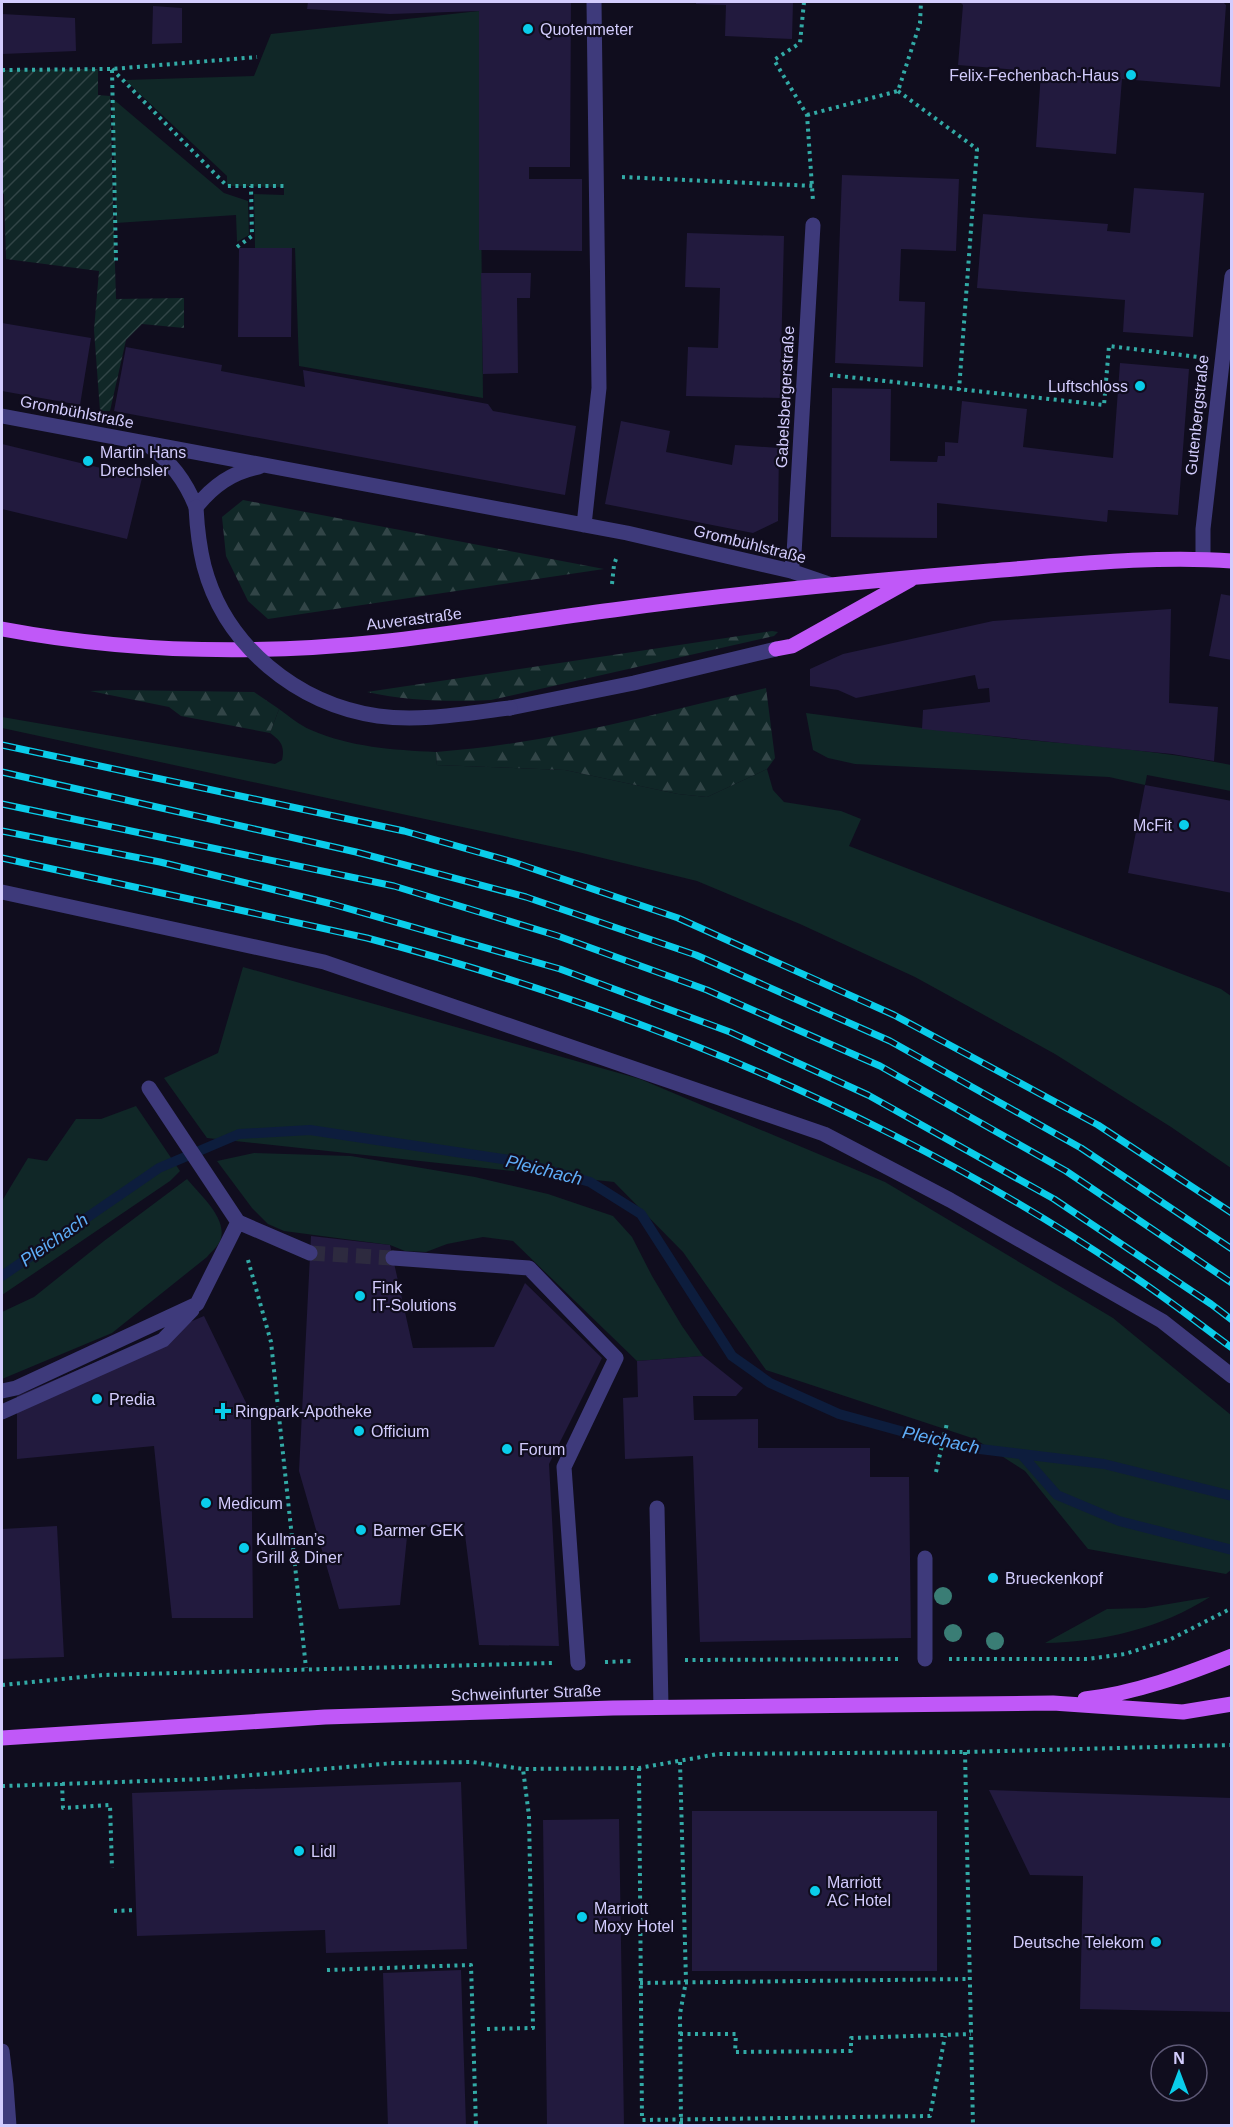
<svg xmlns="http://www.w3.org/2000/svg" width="1233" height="2127" font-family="Arial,sans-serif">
	<defs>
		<pattern id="forest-firs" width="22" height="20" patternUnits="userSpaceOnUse" patternTransform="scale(1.5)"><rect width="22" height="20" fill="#102727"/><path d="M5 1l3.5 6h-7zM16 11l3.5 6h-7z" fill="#324547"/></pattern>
		<pattern id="garden-furrows" width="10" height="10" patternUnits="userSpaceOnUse" patternTransform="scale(1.5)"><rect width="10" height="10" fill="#102727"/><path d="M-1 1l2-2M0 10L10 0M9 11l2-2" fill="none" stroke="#324547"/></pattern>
	</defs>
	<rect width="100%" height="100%" fill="#100d1e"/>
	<path fill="#102727" d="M479,11L483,398L299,366L295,248H255L254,194L284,195V187L227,186V176L125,80L254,76L271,34Z
		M112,98L224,193L248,201L249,235L237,242L236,215L116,223Z
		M279,709C289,716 299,725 311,730C350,747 393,750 436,752L437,765L565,770L678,794L707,797L767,769L773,790L784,802L841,811L861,819L849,846L1221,989L1231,996V1168L1171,1127L1055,1054L915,977L800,924L697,881L578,852L2,728V717L275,764L282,760C285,746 281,741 270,733Z
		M806,713C880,723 953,732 1028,740C1096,746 1164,751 1231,765V791L1147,775L1145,785L1109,777L855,764L828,758L813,750Z
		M243,967L640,1079L885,1182L1113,1318L1231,1415V1570L1226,1574L1088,1549L1025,1471L975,1439L766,1370L683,1252L614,1182L207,1138L164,1078L218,1053Z
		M136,1106L180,1171L170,1181L2,1295V1201L28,1158L47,1161L76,1119H101Z
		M254,1153L351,1156L475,1177L548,1194L613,1216L632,1237L652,1276L682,1326L703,1356L637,1361L513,1241L483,1237L447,1244L426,1252L405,1251L390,1245L284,1231L268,1224L252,1208L217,1161Z
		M187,1179C200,1195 231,1221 219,1243C216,1248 210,1253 207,1257L112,1333L2,1379V1312L34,1297L104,1241Z
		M1210,1597C1161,1628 1103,1642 1045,1643L1107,1609L1145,1608Z"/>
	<path fill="url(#forest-firs)" d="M243,500L604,569L268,619L248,601L226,556L222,517Z
		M772,631L778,632L774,636L491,700C450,702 408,701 367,692Z
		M766,688L775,758L767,769L707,797L678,794L565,770L437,765L436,752C548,744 657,713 766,688Z
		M118,690L254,692L279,709L270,733L181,716L169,707L90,691Z"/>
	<path fill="url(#garden-furrows)" d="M98,69V95L110,96L116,299L184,298V328L142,324L126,340L110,411H100L94,330L99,271L6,259L4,194H2V70Z"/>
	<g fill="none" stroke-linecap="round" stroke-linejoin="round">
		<path stroke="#0d1d3d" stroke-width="10" d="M2,1276L159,1168L239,1134L310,1130L516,1161L590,1182L641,1214L732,1356L770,1383L839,1414L955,1446L1104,1464L1232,1496
			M1021,1454L1057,1495L1119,1521L1232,1550"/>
	</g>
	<path fill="#221a3e" d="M308,2H571L570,167H529V179H582V251L479,250V11L390,14L307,9Z
		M696,2H793L792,39L725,36L726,5L696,4Z
		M960,2H1223L1226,5L1220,87L1122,79L1116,154L1036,147L1041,72L958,65L963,5Z
		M153,6L182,8V43L152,44Z
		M2,14L75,18L76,51L2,54Z
		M842,175L959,179L956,251L901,249L899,301L925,302L923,367L835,363Z
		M1134,188L1204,193L1193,337L1123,332L1125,300L977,288L983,214L1108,224L1107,231L1130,233Z
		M687,233L784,236L780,398L686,396L688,347L718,348L720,288L685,287Z
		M239,248H292L291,337H238Z
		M481,273H531L530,298H517L518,373L483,374Z
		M2,323L91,338L80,405L2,391Z
		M126,347L222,365L221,371L305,387L303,370L488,404L493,411L576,426L565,495L114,411Z
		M1120,363L1189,369L1178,515L1108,510L1107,522L937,503V538L831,537L832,388L891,389L890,461L937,462L938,456H945V442L958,443L962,401L1027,409L1023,447L1113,458Z
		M621,421L670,431L666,452L732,465L735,445L779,448L778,521L753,533L605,504Z
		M2,444L142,478L127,539L2,509Z
		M1221,594L1232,596V660L1209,656Z
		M1171,609L1169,703L1218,707L1214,761L1172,754L922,729L923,710L990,702L989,688L978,689L975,675L856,698L838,690L810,686V669L843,654L993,621Z
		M1145,785L1232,801V893L1128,873Z
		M311,1236L390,1245L413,1348L494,1347L525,1283L602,1358L549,1464L559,1646L479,1645L464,1527H408L400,1605L339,1609L299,1471Z
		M204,1316L251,1413L253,1618H172L154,1446L17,1459V1396Z
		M703,1356L743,1388L736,1396H693L694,1420L758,1419V1448H870V1477H909L911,1638L700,1642L693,1456L625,1459L623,1398L638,1397L637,1361Z
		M57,1526L64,1657L2,1659V1529Z
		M461,1782L467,1949L326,1953L325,1930L137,1936L132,1793Z
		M989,1790L1232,1798V2012L1080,2009L1083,1876L1030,1875Z
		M692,1811H937V1971H692Z
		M619,1819L624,2126H547L543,1820Z
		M461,1970L466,2126H388L383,1973Z"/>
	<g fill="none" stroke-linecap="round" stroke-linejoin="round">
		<path stroke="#2d2a3f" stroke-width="15" stroke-dasharray="15 8" stroke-linecap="butt" d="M310,1253L393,1258"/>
		<path stroke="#32aaa6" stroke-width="4" stroke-dasharray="3 4.5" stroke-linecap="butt" d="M804,2L800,43L774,60L807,115L813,201
			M112,69L227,186H284
			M2,70L112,69L257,57
			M112,70L116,261
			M898,91L977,149L959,390
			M807,115L898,91L920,23L921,2
			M622,177L814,186
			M237,247L252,236L251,186
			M830,375L1104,405L1109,346L1198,357
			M612,584L614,565L616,559
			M248,1260L271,1342L306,1668
			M936,1472L947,1423
			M949,1659H1087L1125,1654L1171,1639L1232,1608
			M685,1660L900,1659
			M605,1662L633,1661
			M2,1685L103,1675L552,1663
			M965,1752L973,2126
			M680,1762L686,1981L680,2014L681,2126
			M639,1768L642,2120L930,2116L945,2036
			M62,1783L63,1808L110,1805L112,1868
			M2,1786L206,1779L394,1763L472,1762L523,1769L639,1768L718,1754L965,1752L1232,1745
			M114,1911L136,1910
			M327,1970L471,1965L476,2126
			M640,1983L970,1979
			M487,2029L533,2028L529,1816L523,1769
			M680,2034H736L735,2052L851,2051V2038L971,2034"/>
		<path stroke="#3e3a7b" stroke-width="15" d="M2,416L627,533L791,571L829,584
			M148,445C171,462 185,480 196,507C213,486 232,472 259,467
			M584,525L599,388L594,2
			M1203,559V529L1232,276
			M791,571L794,554L813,225
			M510,708L634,683L776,649
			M2,892L324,962L824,1134L950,1200L1162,1321L1232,1376
			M149,1088L238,1222L310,1253
			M393,1258L529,1268L616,1358L564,1467L578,1663
			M2,1391L16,1388L197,1304L238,1222
			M2,1412L163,1340L192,1310
			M657,1508L661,1707
			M925,1558V1659
			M2,2051L6,2085L9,2126"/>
		<path stroke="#c058f8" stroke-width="15" d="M2,629C125,652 254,655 379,642C457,634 535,620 613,610C738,593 864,581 990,571C1068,565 1154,555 1232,561
			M776,649L792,646L810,636L910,580
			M1085,1699C1136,1693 1184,1675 1232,1656
			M2,1738L325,1717L613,1708L1053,1703L1183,1712L1232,1704"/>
		<g stroke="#0acdea" stroke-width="7">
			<path id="rail" d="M2,745L404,831L513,862L678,918L894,1015L1098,1125L1232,1213
				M2,772L356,852L526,897L696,955L890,1041L1081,1148L1232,1249
				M2,804L394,886L558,936L707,990L880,1066L1066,1171L1232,1283
				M2,831L160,862L332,904L560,969L730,1032L868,1095L1054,1199L1211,1304L1232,1320
				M2,858L367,938C636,1009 898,1117 1130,1274C1165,1297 1198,1323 1232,1348"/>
		</g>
		<use href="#rail" stroke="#100d1e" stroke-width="4.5" stroke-dasharray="14" stroke-linecap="butt"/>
		<path stroke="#3e3a7b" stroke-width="15" d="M196,507C197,527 199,546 204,566C225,646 297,704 378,716C422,722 467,713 510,708"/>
	</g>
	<g fill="#3a7d75">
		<circle cx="943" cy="1596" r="9"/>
		<circle cx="953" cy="1633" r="9"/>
		<circle cx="995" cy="1641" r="9"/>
	</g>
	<g fill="#0acdea" stroke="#100d1e" stroke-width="2">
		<circle cx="528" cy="29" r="6"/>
		<circle cx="1131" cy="75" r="6"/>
		<circle cx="1140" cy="386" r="6"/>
		<circle cx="88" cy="461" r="6"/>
		<circle cx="1184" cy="825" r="6"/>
		<circle cx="360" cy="1296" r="6"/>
		<circle cx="97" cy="1399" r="6"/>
		<path d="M220 1402h6v6h6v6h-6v6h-6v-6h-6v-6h6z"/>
		<circle cx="359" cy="1431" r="6"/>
		<circle cx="507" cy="1449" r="6"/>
		<circle cx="206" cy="1503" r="6"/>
		<circle cx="361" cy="1530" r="6"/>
		<circle cx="244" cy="1548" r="6"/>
		<circle cx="993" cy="1578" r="6"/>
		<circle cx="299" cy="1851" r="6"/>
		<circle cx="815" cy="1891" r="6"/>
		<circle cx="582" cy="1917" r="6"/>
		<circle cx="1156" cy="1942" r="6"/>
	</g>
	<g text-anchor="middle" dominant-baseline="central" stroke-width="4.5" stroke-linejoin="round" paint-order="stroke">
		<g font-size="16" fill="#d3ccfd" stroke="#100d1e" text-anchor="start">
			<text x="540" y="29">Quotenmeter</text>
			<text x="1119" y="75" text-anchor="end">Felix-Fechenbach-Haus</text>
			<text x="1128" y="386" text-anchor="end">Luftschloss</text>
			<text x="100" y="452">Martin Hans<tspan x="100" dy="18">Drechsler</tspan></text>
			<text x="1172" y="825" text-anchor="end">McFit</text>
			<text x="372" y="1287">Fink<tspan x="372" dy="18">IT-Solutions</tspan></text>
			<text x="109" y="1399">Predia</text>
			<text x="235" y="1411">Ringpark-Apotheke</text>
			<text x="371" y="1431">Officium</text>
			<text x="519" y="1449">Forum</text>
			<text x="218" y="1503">Medicum</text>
			<text x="373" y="1530">Barmer GEK</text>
			<text x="256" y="1539">Kullman’s<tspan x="256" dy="18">Grill &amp; Diner</tspan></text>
			<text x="1005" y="1578">Brueckenkopf</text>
			<text x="311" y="1851">Lidl</text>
			<text x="827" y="1882">Marriott<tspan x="827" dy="18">AC Hotel</tspan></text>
			<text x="594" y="1908">Marriott<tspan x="594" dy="18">Moxy Hotel</tspan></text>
			<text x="1144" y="1942" text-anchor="end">Deutsche Telekom</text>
		</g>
		<g font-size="16" fill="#d3ccfd" stroke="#100d1e">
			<text transform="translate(785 397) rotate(-87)">Gabelsbergerstraße</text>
			<text transform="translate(77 412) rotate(11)">Grombühlstraße</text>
			<text transform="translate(1197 415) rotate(-84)">Gutenbergstraße</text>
			<text transform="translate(750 544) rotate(14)">Grombühlstraße</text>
			<text transform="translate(414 619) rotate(-7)">Auverastraße</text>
			<text transform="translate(526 1693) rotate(-2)">Schweinfurter Straße</text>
		</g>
		<g font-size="18" font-style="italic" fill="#5eadf8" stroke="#100d1e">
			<text transform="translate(544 1170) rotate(14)">Pleichach</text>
			<text transform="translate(54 1240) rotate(-35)">Pleichach</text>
			<text transform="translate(941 1440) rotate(12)">Pleichach</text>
		</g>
	</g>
	<rect width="1233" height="2127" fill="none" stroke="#d3ccfd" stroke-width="6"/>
	<g transform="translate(1179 2073)"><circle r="28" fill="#100d1e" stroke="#5e5977" stroke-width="1.5"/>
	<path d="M0-4.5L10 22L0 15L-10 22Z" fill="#0acdea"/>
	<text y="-9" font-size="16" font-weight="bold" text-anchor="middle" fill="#d3ccfd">N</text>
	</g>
</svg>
